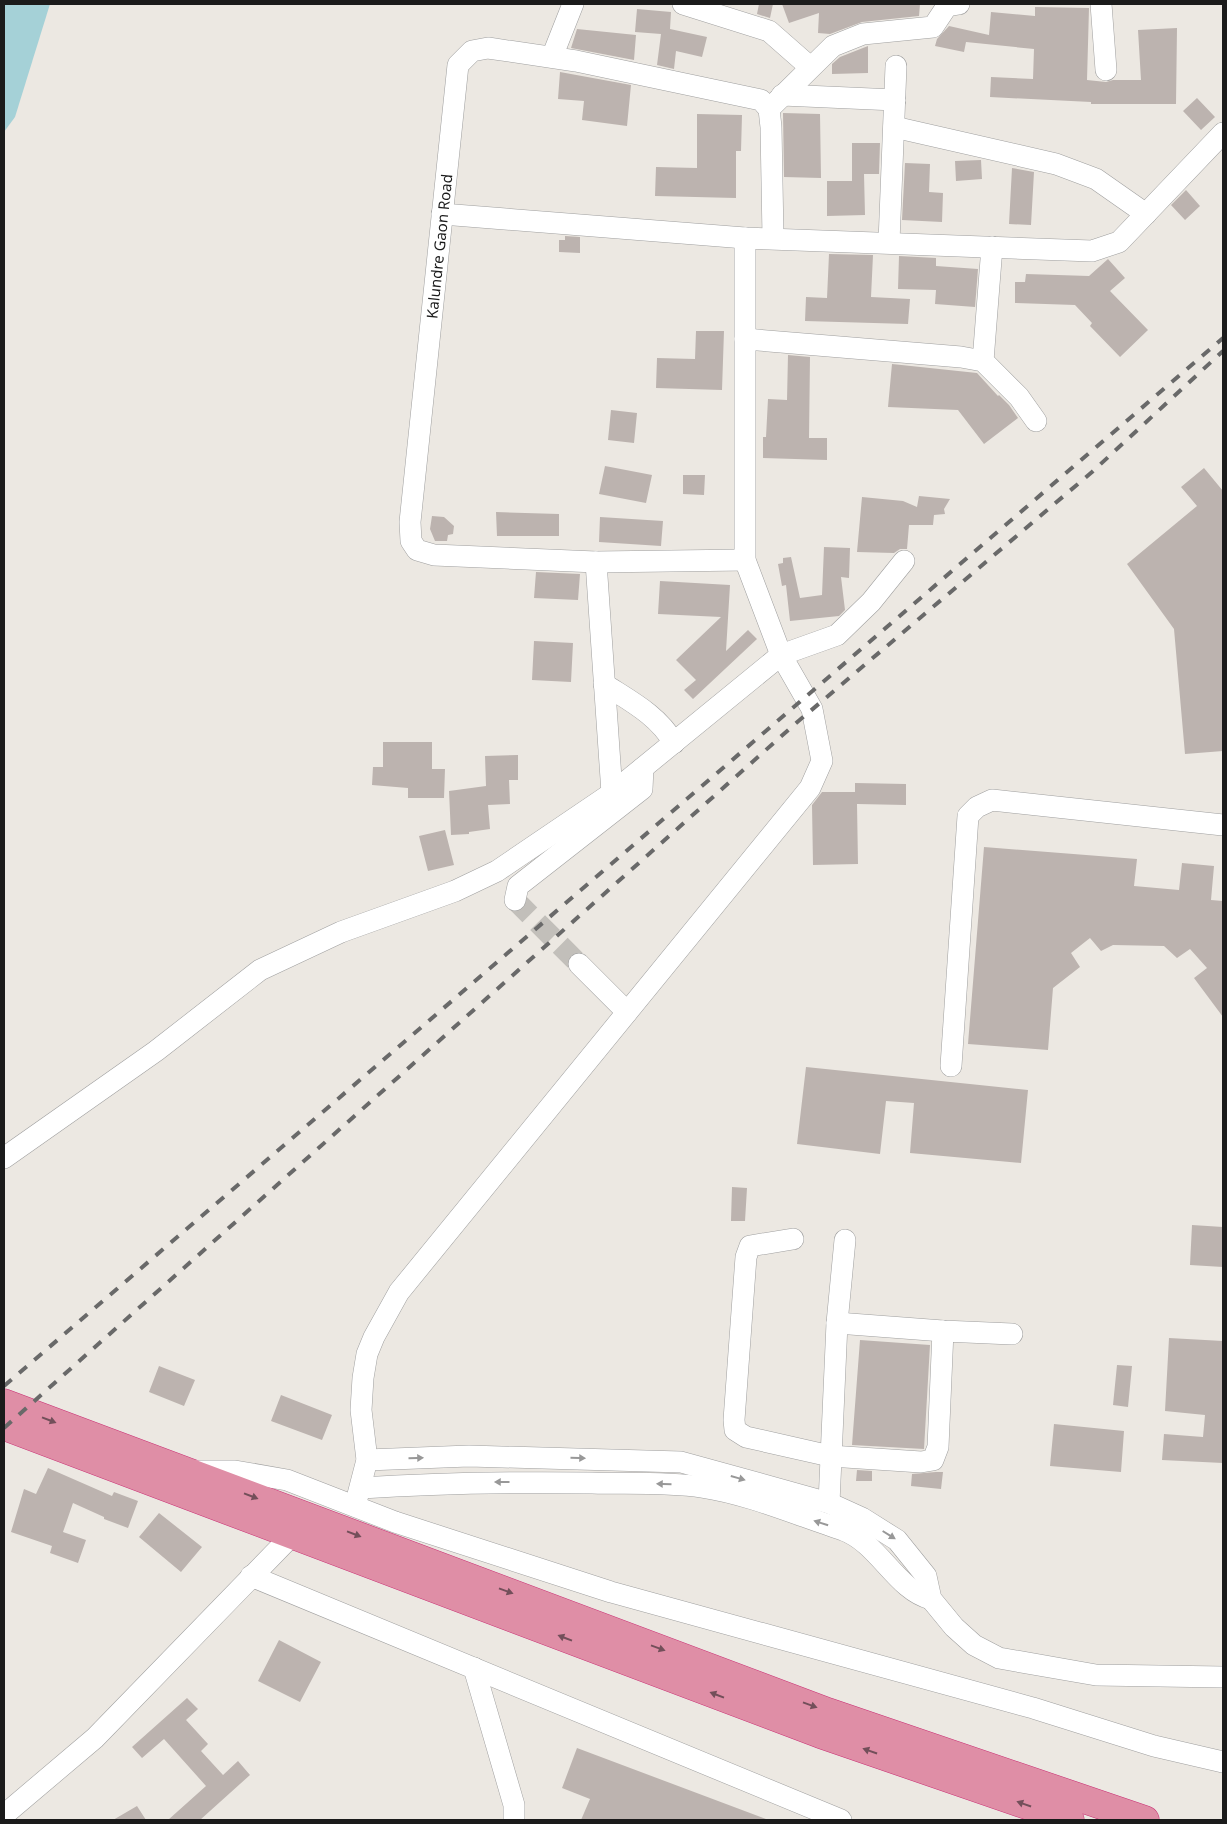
<svg xmlns="http://www.w3.org/2000/svg" width="1227" height="1824" font-family="'Noto Sans',sans-serif">
	<rect width="100%" height="100%" fill="#ece8e2"/>
	<path fill="#a5d1d7" d="M4,4H50L15,117L4,132Z"/>
	<path fill="#bcb3af" d="M759,4H773L770,18L757,14Z
		M782,4H920L919,16L862,22L830,34L818,33L819,13L789,23Z
		M1035,7L1089,8L1087,80L1106,82L1113,80H1141L1138,30L1177,28L1176,104H1091V102L990,97L991,77L1033,79L1034,49L966,42L964,52L935,46L937,39L949,26L989,35L991,12L1035,16Z
		M637,9L671,12L670,29L707,37L702,57L676,51L674,69L657,65L661,34L635,32Z
		M577,29L636,35L634,60L571,48Z
		M868,46V73L832,74V64L840,57Z
		M560,72L631,85L627,126L582,120L584,101L558,99Z
		M1197,98L1215,117L1201,130L1183,111Z
		M783,113L820,114L821,178L784,177Z
		M697,114L742,115L741,151H736V198L655,196L656,167L697,168Z
		M852,143H880L879,174H864L865,215L827,216V181H852Z
		M981,160L982,179L956,181L955,161Z
		M905,163L930,164L929,192L943,193L942,222L902,220Z
		M1012,168L1034,172L1031,225L1009,224Z
		M1186,190L1200,206L1185,220L1171,205Z
		M565,236L580,237V253L559,252V240H565Z
		M829,254L873,255L871,297L910,299L908,324L805,321L806,297L827,298Z
		M899,256L936,258V266L978,269L975,307L935,304L936,290L898,289Z
		M1108,259L1125,278L1110,291L1148,330L1120,357L1090,326L1092,323L1075,305L1015,303V282H1025L1026,274L1089,276Z
		M696,331H724L722,390L656,388L657,358L695,359Z
		M788,355L810,357L809,438H827V460L763,458V437H766L768,399L787,400Z
		M892,364L977,373L998,396L999,395L1009,405L1018,418L984,444L958,410L888,407Z
		M611,410L637,413L634,443L608,440Z
		M605,466L652,475L646,503L599,494Z
		M1204,468L1223,491V751L1185,754L1174,629L1127,564L1197,506L1181,487Z
		M683,475H705L704,495L683,494Z
		M919,496L950,499L944,509L945,514L934,515L933,525H909L907,549H900L894,553L857,552L862,497L903,501L917,507Z
		M496,512L559,514V536H497Z
		M432,516L444,517L454,526L453,534L448,535L447,541H435L430,529Z
		M600,517L663,521L661,546L599,542Z
		M824,547L850,548L849,578L841,577L845,610L839,616L790,621L786,585L782,586L778,564L783,563V558L791,557L800,598L822,595Z
		M536,572L580,574L578,600L534,598Z
		M660,581L730,585L726,651L748,630L757,639L693,699L684,690L696,680L676,660L721,617L658,614Z
		M534,641L573,643L571,682L532,680Z
		M383,742H432V769H445L444,798H408V788L372,785L373,767H383Z
		M518,755V780H509L510,804L488,805L490,829L469,832V834L451,835L449,791L486,786L485,756Z
		M855,783L906,784V805L857,804L858,864L813,865L812,805L822,792H855Z
		M445,830L454,865L428,871L419,836Z
		M984,847L1137,859L1134,886L1179,890L1182,863L1214,866L1211,900L1223,901V1017L1194,978L1207,968L1190,949L1177,958L1164,946L1113,945L1101,951L1090,938L1071,953L1080,967L1053,988L1048,1050L968,1044Z
		M806,1067L1028,1090L1021,1163L910,1153L914,1103L886,1101L880,1154L797,1144Z
		M732,1187L747,1188L745,1221H731Z
		M1192,1225L1223,1227V1267L1190,1265Z
		M1169,1338L1223,1341V1463L1162,1460L1164,1434L1203,1437L1205,1415L1165,1411Z
		M860,1340L930,1345L924,1449L852,1445Z
		M1117,1365L1132,1366L1128,1407L1113,1405Z
		M159,1366L195,1380L184,1406L149,1392Z
		M281,1395L332,1415L322,1440L271,1421Z
		M1054,1424L1124,1431L1121,1472L1050,1466Z
		M48,1468L112,1496L114,1492L138,1501L128,1528L104,1519V1517L73,1503L63,1532L86,1540L78,1563L50,1553L52,1546L11,1532L24,1489L36,1494Z
		M857,1470L872,1471V1481H856Z
		M936,1472H943L941,1489L911,1486L912,1474Z
		M159,1513L202,1547L181,1572L139,1537Z
		M279,1640L321,1662L300,1702L258,1681Z
		M187,1698L198,1709L186,1720L208,1744L201,1751L223,1775L238,1761L250,1775L200,1820H168L206,1786L164,1739L142,1758L132,1747Z
		M577,1748L766,1819V1820H581L590,1799L562,1788Z
		M137,1806L146,1820H113Z"/>
	<g fill="none" stroke-linecap="round" stroke-linejoin="round">
		<path stroke="#c2bfba" stroke-width="21" stroke-dasharray="21 11" stroke-linecap="butt" d="M515,900L579,964"/>
		<g stroke="#9f9f9f" stroke-width="22">
			<g id="minor">
				<path d="M683,4L769,31L810,67"/>
				<path d="M1101,4L1106,70"/>
				<path d="M552,57L573,4"/>
				<path d="M782,95L895,100"/>
				<path d="M769,109L833,46L863,34L933,27L947,6L959,4"/>
				<path d="M894,127L1056,164L1096,179L1146,214"/>
				<path d="M442,214L745,238"/>
				<path d="M889,242L896,66"/>
				<path d="M745,339L961,357L983,361L1019,397L1036,421"/>
				<path d="M983,361L992,247"/>
				<path id="s1" d="M745,560L596,562L434,555L417,550L411,541L410,522L458,65L472,51L488,48L576,61L761,100L769,109L771,127L773,237"/>
				<path d="M596,562L612,793"/>
				<path d="M604,684C630,701 658,715 674,743"/>
				<path d="M515,900L518,886L642,789L643,768"/>
				<path d="M579,964L627,1012"/>
				<path d="M951,1066L968,816L977,807L992,800L1223,825"/>
				<path d="M4,1158L156,1051L260,970L341,932L455,891L497,871L612,793L781,655L837,635L871,602L904,561"/>
				<path d="M793,1239L750,1246L746,1257L734,1420L735,1430L746,1437L830,1456L921,1462L933,1460L938,1447L943,1331"/>
				<path d="M837,1323L943,1331L1012,1334"/>
				<path d="M367,1460L469,1456L681,1462L829,1503L862,1518L897,1540L926,1576L931,1599L954,1627L974,1645L999,1658L1096,1675L1223,1677"/>
				<path d="M196,1471H235L287,1480L395,1522L611,1592L1033,1708L1154,1746L1223,1762"/>
				<path d="M361,1488C438,1483 515,1482 592,1483C628,1484 666,1482 702,1487C749,1494 797,1515 843,1530C879,1543 896,1590 931,1599"/>
				<path d="M829,1503L837,1323L845,1240"/>
				<path d="M355,1506L367,1460L361,1410L363,1378L367,1354L374,1337L399,1292L810,788L822,761L812,709L781,655L745,560V238L1092,251L1119,242L1223,133"/>
				<path d="M251,1576L841,1820"/>
				<path d="M474,1668L514,1805V1820"/>
				<path d="M4,1815L95,1738L302,1525"/>
			</g>
		</g>
		<g stroke="#c93075" stroke-width="29">
			<path id="highway" d="M4,1403L828,1712L1145,1820
				M4,1426L820,1734L1070,1820"/>
		</g>
		<use href="#minor" stroke="#fff" stroke-width="21"/>
		<use href="#highway" stroke="#df8ea6" stroke-width="28"/>
		<path stroke="#696969" stroke-width="4" stroke-dasharray="10 10" stroke-linecap="butt" d="M4,1386L1223,338
			M4,1428L795,724L1092,472L1223,351"/>
	</g>
	<defs><path id="oneway-solid" d="M-6-.8H1V-3.2L6.5 0L1 3.2V.8H-6Z" transform="scale(1.25)"/></defs>
	<g fill="#734f5a">
		<use href="#oneway-solid" transform="translate(49 1420) rotate(21)"/>
		<use href="#oneway-solid" transform="translate(251 1496) rotate(21)"/>
		<use href="#oneway-solid" transform="translate(354 1534) rotate(21)"/>
		<use href="#oneway-solid" transform="translate(506 1591) rotate(20)"/>
		<use href="#oneway-solid" transform="translate(565 1638) rotate(-159)"/>
		<use href="#oneway-solid" transform="translate(658 1648) rotate(20)"/>
		<use href="#oneway-solid" transform="translate(717 1695) rotate(-159)"/>
		<use href="#oneway-solid" transform="translate(810 1705) rotate(20)"/>
		<use href="#oneway-solid" transform="translate(870 1751) rotate(-161)"/>
		<use href="#oneway-solid" transform="translate(1024 1804) rotate(-161)"/>
	</g>
	<g fill="#989898">
		<use href="#oneway-solid" transform="translate(416 1458) rotate(-2)"/>
		<use href="#oneway-solid" transform="translate(578 1458) rotate(1)"/>
		<use href="#oneway-solid" transform="translate(738 1478) rotate(16)"/>
		<use href="#oneway-solid" transform="translate(502 1482) rotate(-180)"/>
		<use href="#oneway-solid" transform="translate(664 1484) rotate(-179)"/>
		<use href="#oneway-solid" transform="translate(821 1523) rotate(-162)"/>
		<use href="#oneway-solid" transform="translate(889 1535) rotate(32)"/>
	</g>
	<g text-anchor="middle" dominant-baseline="central" stroke-width="5" stroke-linejoin="round" paint-order="stroke">
		<g font-size="15" fill="#1b1b1b" stroke="#fff">
			<text stroke="none"><textPath href="#s1" startOffset="636">Kalundre Gaon Road</textPath></text>
		</g>
	</g>
	<rect width="1227" height="1824" fill="none" stroke="#1b1b1b" stroke-width="10"/>
</svg>
